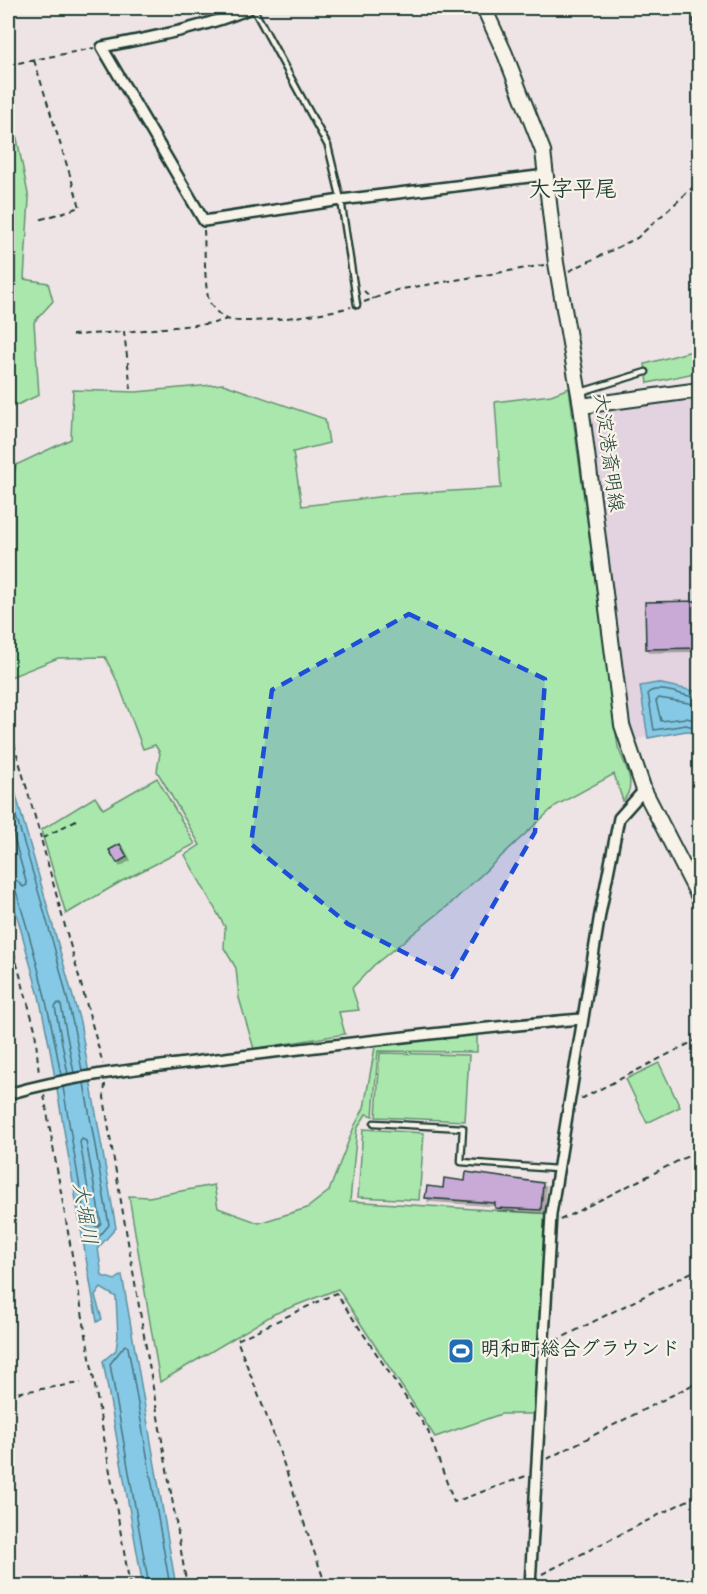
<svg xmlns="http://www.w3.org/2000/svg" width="707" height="1594" font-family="'Gochi Hand','Klee One',sans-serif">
	<defs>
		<filter id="shadow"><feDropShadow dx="3" dy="3" stdDeviation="0" flood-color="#0004"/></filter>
	</defs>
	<rect width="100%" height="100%" fill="#eee4e5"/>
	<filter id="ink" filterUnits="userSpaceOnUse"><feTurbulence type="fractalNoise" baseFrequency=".0167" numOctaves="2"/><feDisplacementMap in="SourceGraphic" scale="12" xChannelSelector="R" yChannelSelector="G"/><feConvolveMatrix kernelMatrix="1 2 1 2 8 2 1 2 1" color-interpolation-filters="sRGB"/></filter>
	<g filter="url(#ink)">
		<path fill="#e3d3e1" d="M699,397V735L686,731L633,740L592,421L598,411Z"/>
		<path fill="#aae7ad" stroke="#649270" stroke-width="1.5" d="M13,118L29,199L24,279L48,283L53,301L34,322L39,395L8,409V120Z
			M699,349V372L648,383L645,364Z
			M223,384L325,419L329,443L293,452L302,506L403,494L501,488L495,402L551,395L569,388L618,747C625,766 638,784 623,801L614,774L555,806L449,905L374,965L352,988L359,1010L339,1012L345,1034L254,1049L239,998L236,968L224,948L225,927L185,855L200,845L157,771L160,753L155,745L143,749L119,685L105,657L58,658L8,678V487H12L16,465L71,439L73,390L136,392Z
			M157,778L195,844L122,881L66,914L41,830L95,797L103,809Z
			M477,1035V1052L378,1051L373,1116L366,1114L357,1129L350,1201L551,1214L539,1414H501L435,1437L338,1289L274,1314L160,1382L129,1196L149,1197L214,1185L218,1208L259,1223L307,1208L329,1191L354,1127L364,1108L375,1047L414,1040Z
			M380,1053L469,1055L465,1121L376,1117Z
			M659,1063L680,1107L647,1123L626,1079Z
			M363,1129L424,1133L419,1200L358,1197Z"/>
		<path fill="#86c9e7" stroke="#5d919f" stroke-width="1.5" d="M657,683L699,692V735L686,731L648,738L640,686Z
			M8,767L80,1022L116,1228L98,1248L102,1276L115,1280L122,1275L176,1586H143L103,1361L116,1350L118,1336L116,1297L101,1288L95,1296L102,1319L97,1322L50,1049L39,996L8,883Z"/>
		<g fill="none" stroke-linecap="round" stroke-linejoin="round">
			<path stroke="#48757c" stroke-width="1.5" d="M700,698C685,697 658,684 648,693L654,730L686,725L700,729
				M700,705L659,698L656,701L661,721L686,718L700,721
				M8,789C35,882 66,975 82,1071
				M8,816L27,885L23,887L16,880L8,879
				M8,887L16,891C35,951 50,1013 61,1075
				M68,1074L55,1007L58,1003L61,1005L74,1073
				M63,1087L89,1242L93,1244L109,1225L84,1083
				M82,1139L86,1141L101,1223L98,1227L94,1225L80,1142Z
				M149,1586L110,1364L125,1345L128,1347L170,1586"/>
		</g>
		<path fill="#c9aad7" stroke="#1f3d34" stroke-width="1.5" filter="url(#shadow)" d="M699,601V648L646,649L645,602Z
			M120,844L127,857L117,863L109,850Z
			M466,1172L543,1183L541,1210L495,1208V1203L425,1198L427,1186L443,1188L444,1178L465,1181Z"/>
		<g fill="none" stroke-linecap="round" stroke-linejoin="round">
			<g stroke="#1f3d34" stroke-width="9">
				<path id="lane" d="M253,8L328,146L341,200L357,305
					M581,392L646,372
					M374,1123L463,1128L461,1162L557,1169"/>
			</g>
			<g stroke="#1f3d34" stroke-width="14">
				<path id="street" d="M251,8C204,28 153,37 102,47L204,221L341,200L546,175
					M8,1094C81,1073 157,1067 233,1057C350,1043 464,1029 582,1019
					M530,1586L551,1214L600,914L619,818L644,790"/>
			</g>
			<g stroke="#1f3d34" stroke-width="18">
				<path id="secondary" d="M484,8L505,54L543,151L556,263L581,406L622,725L644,790L700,899
					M581,406L700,390"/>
			</g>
			<path stroke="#1f3d34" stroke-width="2" stroke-dasharray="6 4.5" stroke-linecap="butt" d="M690,8L700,44
				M34,60L80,207L39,220
				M8,65L94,48
				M204,230C205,245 204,292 210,303C214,310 220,316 227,319C245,326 330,313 351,307
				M569,271L637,238L700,181
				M364,291L373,299
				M364,302L397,290L544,265
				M72,335L124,332
				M131,389L124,332L214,323L227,319
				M8,723L41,838
				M76,820L41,839L103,1064
				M8,932L35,1029L39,1075
				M105,1084L104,1097L111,1143L187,1586
				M44,1095L130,1586
				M581,1099L700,1038
				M560,1220L700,1150
				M555,1341L700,1268
				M8,1394L81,1383
				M547,1459L700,1381
				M542,1574L700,1494
				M326,1586L272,1430L237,1340L336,1293L428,1431L454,1502L526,1476"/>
			<use href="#lane" stroke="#f7f3e8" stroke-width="4.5"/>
			<use href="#street" stroke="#f7f3e8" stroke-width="9"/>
			<use href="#secondary" stroke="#f7f3e8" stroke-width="14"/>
		</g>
	</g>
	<path fill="#1d4ed8" fill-opacity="0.2" stroke="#1d4ed8" stroke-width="4.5" stroke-dasharray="12 8" stroke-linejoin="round" d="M409,614L545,679L535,832L452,977L348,924L251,844L272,690Z"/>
	<defs>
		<g id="stadium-square" transform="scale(1.35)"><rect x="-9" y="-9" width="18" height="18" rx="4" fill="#1f6fb2" stroke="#f7f3e8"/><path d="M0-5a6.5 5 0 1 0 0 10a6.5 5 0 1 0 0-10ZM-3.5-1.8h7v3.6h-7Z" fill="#fff"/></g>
	</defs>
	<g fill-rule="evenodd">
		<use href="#stadium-square" x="461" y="1351"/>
	</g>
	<g text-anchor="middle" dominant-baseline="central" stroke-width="4.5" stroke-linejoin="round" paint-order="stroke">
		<g font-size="20" fill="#1f3d34" stroke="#f7f3e8">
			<text transform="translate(606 453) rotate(82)">大淀港斎明線</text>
		</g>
		<g font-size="20" font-weight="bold" fill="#1f3d34" stroke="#f7f3e8" text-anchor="start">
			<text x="480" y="1351">明和町総合グラウンド</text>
		</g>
		<g font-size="21" font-style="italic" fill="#345958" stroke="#f7f3e8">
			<text transform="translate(82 1214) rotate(81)">大堀川</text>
		</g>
		<g font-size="22" font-weight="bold" fill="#1f3d34" stroke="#f7f3e8">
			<text x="573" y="192">大字平尾</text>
		</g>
	</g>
	<rect width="707" height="1594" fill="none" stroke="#f7f3e8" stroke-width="30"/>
	<rect x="15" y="15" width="677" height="1564" fill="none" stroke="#1f3d34" stroke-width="2" filter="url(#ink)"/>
</svg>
